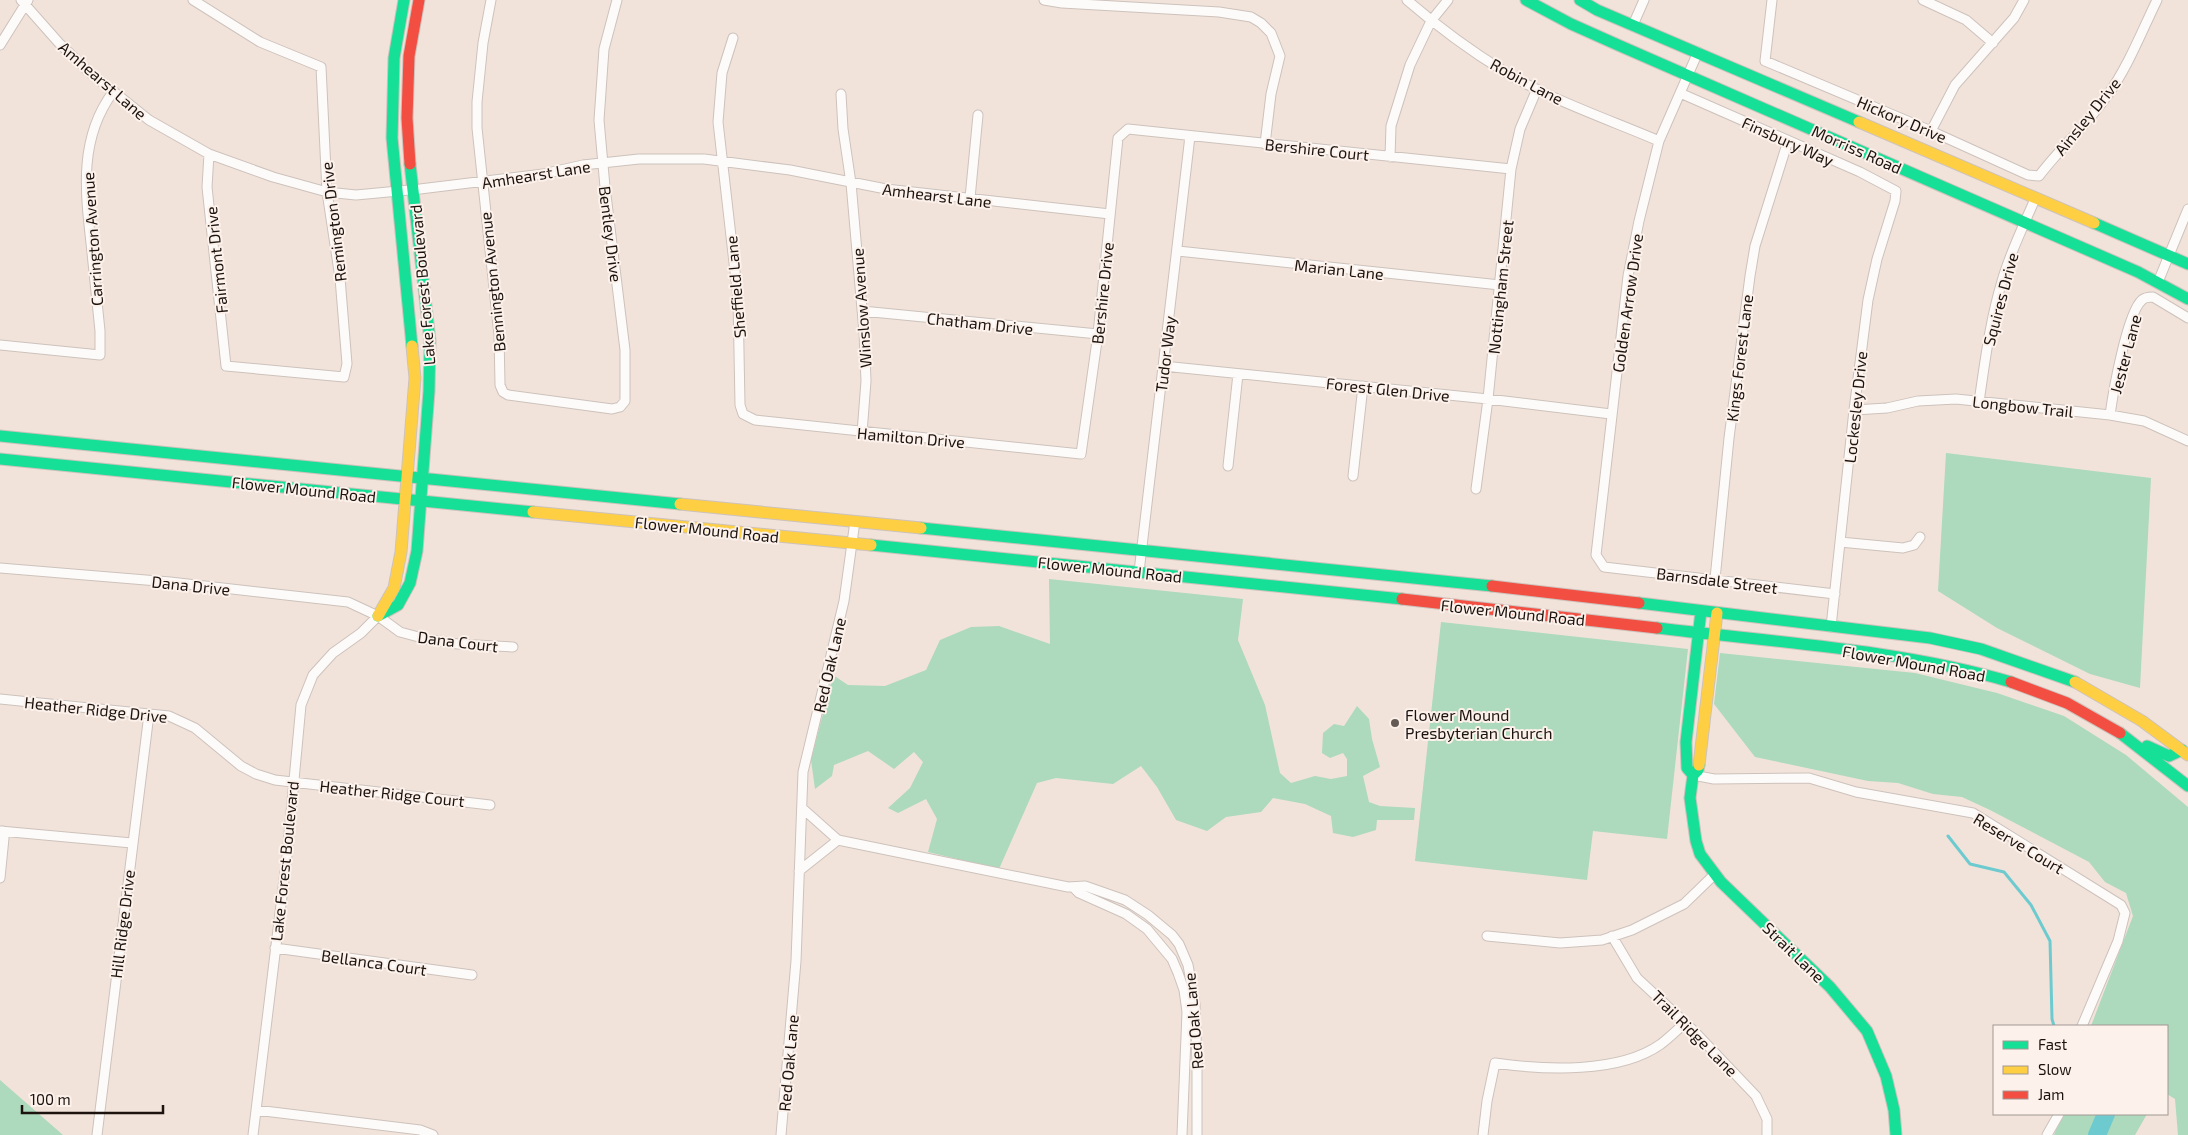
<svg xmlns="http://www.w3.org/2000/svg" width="2188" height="1135" font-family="'Exo 2',sans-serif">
	<rect width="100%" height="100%" fill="#f1e3da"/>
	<path fill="#add9bc" d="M1946,453L2151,478L2140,688L2090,674L1997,628L1938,591Z
		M1049,579L1243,599L1238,640L1265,705L1280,773L1291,783L1315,776L1331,779L1347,776V759L1343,753L1330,758L1322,753L1323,733L1334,724L1344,726L1357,706L1369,719L1372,739L1380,767L1363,776L1369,802L1380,806L1415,808L1414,820H1377L1376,830L1353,837L1333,833L1331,816L1305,804L1273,798L1261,812L1226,817L1207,831L1176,820L1157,787L1141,766L1113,784L1056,778L1037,783L999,869L928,852L937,819L926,799L898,813L888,808L910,788L923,762L914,752L894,769L868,751L834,765L832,776L815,789L811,760L833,675L848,685L885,686L926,670L940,640L971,627L999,626L1050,644Z
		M1441,622L1688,649L1667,839L1593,831L1587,880L1415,861Z
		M1720,653L1915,673L1997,693L2064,716L2126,755L2188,807V1135H2178L2175,1099L2167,1094V1026H2091L2133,916L2126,893L2105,882L2089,862L1990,810L1962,797L1933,794L1898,783L1868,781L1755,757L1714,704Z
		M0,1080L63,1135H0Z
		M2063,1114H2147L2135,1135H2054Z"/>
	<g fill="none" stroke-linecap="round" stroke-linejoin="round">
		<path stroke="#6dcbd0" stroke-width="3" d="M1948,836L1970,864L2004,872L2031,905L2050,941L2052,1019L2054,1026"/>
		<path stroke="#6dcbd0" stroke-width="18" d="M2097,1135L2106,1114"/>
		<g stroke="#cdc2bc" stroke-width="11">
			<path id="street" d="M21,0L59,43L88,71L149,120L209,154L273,177L327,192L356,195L420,189L543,174L583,165L639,159H704L790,170L886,189L1110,214
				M193,0L260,42L321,67L327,192L340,278L347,364L344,377L226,366L207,187L209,154
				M491,0L483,43L477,102V128L499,335L500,385L503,392L508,395L612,409L620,407L625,401V350L605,187L599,120L604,49L617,0
				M1044,0L1062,3L1219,12L1251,17L1261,23L1271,33L1280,56L1271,94L1265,144
				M1407,0C1437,26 1471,51 1505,72C1551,100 1610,120 1659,141
				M1772,0L1765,61L1931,131L2028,175L2039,176C2060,148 2087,125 2107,96C2128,67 2141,33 2157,0
				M1923,0L1966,20L1993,43
				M1633,25L1644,0
				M733,38L722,73L718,122L738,298L740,405L743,414L755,420L1081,454L1098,334L1118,138L1128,129L1511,169
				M0,45L28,0
				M1698,52L1659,141L1639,221L1628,276L1596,555L1604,567L1835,594
				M1680,93L1860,172L1896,191L1895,201L1877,259L1868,300L1854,410L1831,627
				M841,94L843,129L851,183L864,332L866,381L862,433
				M1931,131L1955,85L2014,18L2024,0
				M1390,157L1391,126L1410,65L1431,21L1448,0
				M970,198L978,115
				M1178,251L1500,285
				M2158,282L2188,209
				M862,311L1098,334
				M0,345L100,355V331C97,302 94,273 91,243C85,190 79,138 113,92
				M1163,366L1488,399L1611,414
				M1979,402C1985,361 1990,321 2002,281C2010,253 2023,227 2035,199
				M1854,410L1887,408L1918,401L1956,399L2110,415L2144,421L2188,441
				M2110,415C2113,393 2127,313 2142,300C2145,297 2149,297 2153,297L2188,318
				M1228,466L1238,374
				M1353,476L1363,386
				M1476,489L1488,399L1511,169L1520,129L1537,89
				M1840,542L1903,548L1914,545L1920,537
				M0,568L170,582L348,602L378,616L400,632L426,639L458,644L513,647
				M1139,572L1190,136
				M1715,579L1729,438L1750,276L1755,246L1788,141
				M0,699L169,716L195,728L241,766L256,774L275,780L490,805
				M1693,775L1714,779L1809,778L1856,792L1973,813L2121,905L2125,913L2118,941L2082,1026
				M802,808L838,840L1068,887L1085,886L1125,900L1148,915L1172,935L1179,944L1188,965L1195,1004L1197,1062V1135
				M0,831L132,843
				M799,871L838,840
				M0,878L4,838L3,831
				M1073,887L1079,893L1126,914L1147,929L1172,959L1178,973L1184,990L1187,1012L1182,1135
				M1487,936L1560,943L1602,940L1632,930L1684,904L1715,874
				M1612,936L1637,978L1694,1031L1756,1096L1767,1119V1135
				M275,948L472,975
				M256,1110L420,1130L433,1135
				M97,1135L149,714
				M253,1135L287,855L301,705L313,675L333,653L361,633L378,616
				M781,1135L796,961L803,772L844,601L855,521
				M1483,1135L1487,1101L1495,1063C1544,1070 1619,1074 1661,1044C1669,1038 1677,1030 1684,1024
				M2047,1135L2059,1114"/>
		</g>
		<g stroke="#cdc2bc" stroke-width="13">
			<path id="fast" d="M404,0L394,58L392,138L412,346
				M1526,0L1571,24L1618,45L2138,272L2188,299
				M1580,0L1597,10L1859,122
				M2094,223L2188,264
				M0,436L680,504
				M0,459L533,512
				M921,528L1492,586
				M871,545L1402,599
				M1639,603L1930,638L1981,649L2075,682
				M378,616L398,605L410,583L417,551L429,391L430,341L410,164
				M1657,628C1772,642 1900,649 2011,682
				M2120,733L2188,786
				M2147,746L2169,756L2182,750
				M1699,765L1698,770L1693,775L1690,798L1696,841L1700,854L1721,882L1830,987L1867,1031L1886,1076L1894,1110L1896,1135
				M1693,775L1687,768L1686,742L1701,611"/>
		</g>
		<g stroke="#cdc2bc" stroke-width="13">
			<path id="slow" d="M1859,122L2094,223
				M680,504L921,528
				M533,512L871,545
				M378,616L394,588L401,552L415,378L412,346
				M2075,682L2142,721L2188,755
				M1699,765L1717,613"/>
		</g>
		<g stroke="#cdc2bc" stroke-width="13">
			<path id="jam" d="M410,164L407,118L409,56L419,0
				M1492,586L1639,603
				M1402,599L1657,628
				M2011,682L2067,703L2120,733"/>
		</g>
		<use href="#street" stroke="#fdfbf9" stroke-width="9"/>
		<use href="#fast" stroke="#16e098" stroke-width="11"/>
		<use href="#slow" stroke="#ffcf43" stroke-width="11"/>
		<use href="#jam" stroke="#f24e42" stroke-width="11"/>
	</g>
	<circle fill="#675c55" stroke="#fcf1eb" stroke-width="2" cx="1395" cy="723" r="5"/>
	<g text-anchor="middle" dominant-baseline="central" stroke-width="4" stroke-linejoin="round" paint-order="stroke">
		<g font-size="16" fill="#1c130e" stroke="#fcf1eb">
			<text transform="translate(103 80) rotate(41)">Amhearst Lane</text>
			<text transform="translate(1527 81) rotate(28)">Robin Lane</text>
			<text transform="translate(2087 116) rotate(-51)">Ainsley Drive</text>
			<text transform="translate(1902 119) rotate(23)">Hickory Drive</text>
			<text transform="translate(1788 141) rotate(24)">Finsbury Way</text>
			<text transform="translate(1317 149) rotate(6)">Bershire Court</text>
			<text transform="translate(1857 149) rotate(24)">Morriss Road</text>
			<text transform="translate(536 174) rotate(-9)">Amhearst Lane</text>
			<text transform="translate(937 195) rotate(7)">Amhearst Lane</text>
			<text transform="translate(333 222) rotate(-97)">Remington Drive</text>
			<text transform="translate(611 234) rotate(83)">Bentley Drive</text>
			<text transform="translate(92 239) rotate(-94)">Carrington Avenue</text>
			<text transform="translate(216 260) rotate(-96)">Fairmont Drive</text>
			<text transform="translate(1339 269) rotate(6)">Marian Lane</text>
			<text transform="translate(492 282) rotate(-96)">Bennington Avenue</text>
			<text transform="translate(422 285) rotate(-95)">Lake Forest Boulevard</text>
			<text transform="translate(735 287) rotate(-95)">Sheffield Lane</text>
			<text transform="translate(1500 287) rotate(-84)">Nottingham Street</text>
			<text transform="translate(1102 293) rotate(-84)">Bershire Drive</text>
			<text transform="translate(2000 299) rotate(-75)">Squires Drive</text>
			<text transform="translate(1627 303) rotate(-82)">Golden Arrow Drive</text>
			<text transform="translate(861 308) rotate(-94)">Winslow Avenue</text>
			<text transform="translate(980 323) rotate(6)">Chatham Drive</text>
			<text transform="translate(1165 354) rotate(-83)">Tudor Way</text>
			<text transform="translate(2125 354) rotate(-75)">Jester Lane</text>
			<text transform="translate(1739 358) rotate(-83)">Kings Forest Lane</text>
			<text transform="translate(1388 389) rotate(6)">Forest Glen Drive</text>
			<text transform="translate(2023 406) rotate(6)">Longbow Trail</text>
			<text transform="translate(1855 407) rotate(-84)">Lockesley Drive</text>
			<text transform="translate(911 437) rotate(5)">Hamilton Drive</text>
			<text transform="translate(304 489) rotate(6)">Flower Mound Road</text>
			<text transform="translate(707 529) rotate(6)">Flower Mound Road</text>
			<text transform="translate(1110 569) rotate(6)">Flower Mound Road</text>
			<text transform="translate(1717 580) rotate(7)">Barnsdale Street</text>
			<text transform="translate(191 585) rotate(6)">Dana Drive</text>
			<text transform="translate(1513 612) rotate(6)">Flower Mound Road</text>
			<text transform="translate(458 641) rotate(7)">Dana Court</text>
			<text transform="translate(1914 663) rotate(10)">Flower Mound Road</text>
			<text transform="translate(829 665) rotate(-77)">Red Oak Lane</text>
			<text transform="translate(96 709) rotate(6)">Heather Ridge Drive</text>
			<text transform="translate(392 793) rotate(6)">Heather Ridge Court</text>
			<text transform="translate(2019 843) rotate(31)">Reserve Court</text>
			<text transform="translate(284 861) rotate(-84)">Lake Forest Boulevard</text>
			<text transform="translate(122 924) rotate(-83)">Hill Ridge Drive</text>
			<text transform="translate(1794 952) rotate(44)">Strait Lane</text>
			<text transform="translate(374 962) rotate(8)">Bellanca Court</text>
			<text transform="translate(1193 1021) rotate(-95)">Red Oak Lane</text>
			<text transform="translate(1695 1033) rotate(45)">Trail Ridge Lane</text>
			<text transform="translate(788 1063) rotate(-85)">Red Oak Lane</text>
		</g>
		<g font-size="16" fill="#1c130e" stroke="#fcf1eb" text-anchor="start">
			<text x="1405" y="714">Flower Mound<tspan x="1405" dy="18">Presbyterian Church</tspan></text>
		</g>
	</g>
	<rect x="1993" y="1025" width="175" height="90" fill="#fcf1eb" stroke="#a29893"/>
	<rect x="2003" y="1041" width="25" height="8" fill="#16e098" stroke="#a29893"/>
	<text x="2038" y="1050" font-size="15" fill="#1c130e">Fast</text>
	<rect x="2003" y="1066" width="25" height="8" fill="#ffcf43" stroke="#a29893"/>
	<text x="2038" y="1075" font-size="15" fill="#1c130e">Slow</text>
	<rect x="2003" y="1091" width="25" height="8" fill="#f24e42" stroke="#a29893"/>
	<text x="2038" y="1100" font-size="15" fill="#1c130e">Jam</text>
	<path d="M22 1105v8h141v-8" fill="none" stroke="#1c130e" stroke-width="2.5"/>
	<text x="30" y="1105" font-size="15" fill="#1c130e" stroke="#fcf1eb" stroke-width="4" paint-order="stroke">100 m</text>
</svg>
